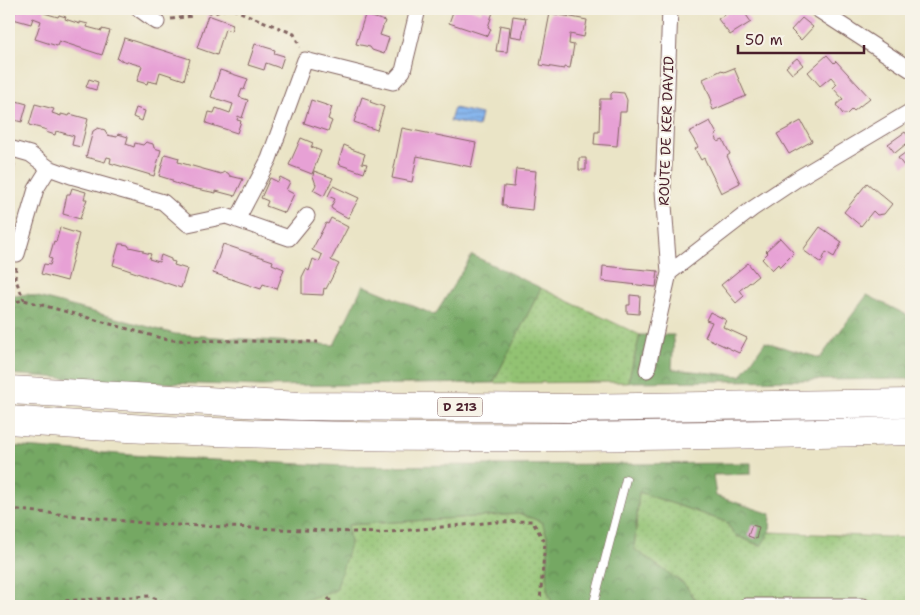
<svg xmlns="http://www.w3.org/2000/svg" width="920" height="615" font-family="'Shantell Sans',sans-serif">
	<defs>
		<pattern id="grass-dots" width="8" height="8" patternUnits="userSpaceOnUse" patternTransform="scale(1.25)"><rect width="8" height="8" fill="#92c272"/><path d="M2 2h.1M6 6h.1" fill="none" stroke="#7fa663" stroke-width="1.8" stroke-linecap="round"/></pattern>
		<pattern id="forest-crowns" width="20" height="18" patternUnits="userSpaceOnUse" patternTransform="scale(1.25)"><rect width="20" height="18" fill="#75a864"/><path d="M2 6a3 3 0 1 1 6 0M12 15a3 3 0 1 1 6 0" fill="none" stroke="#628853"/></pattern>
		<pattern id="water-rules" width="6" height="5" patternUnits="userSpaceOnUse" patternTransform="scale(1.25)"><rect width="6" height="5" fill="#81b3ee"/><path d="M0 2.5h6" fill="none" stroke="#6c91c1"/></pattern>
	</defs>
	<rect width="100%" height="100%" fill="#f7f3e8"/>
	<filter id="ink" filterUnits="userSpaceOnUse"><feTurbulence type="fractalNoise" baseFrequency=".02" numOctaves="2"/><feDisplacementMap in="SourceGraphic" scale="10" xChannelSelector="R" yChannelSelector="G"/><feConvolveMatrix kernelMatrix="1 2 1 2 8 2 1 2 1" color-interpolation-filters="sRGB"/></filter>
	<filter id="wash" filterUnits="userSpaceOnUse"><feTurbulence type="fractalNoise" baseFrequency=".0096" numOctaves="4" result="noise"/><feDisplacementMap in="SourceGraphic" scale="20" xChannelSelector="R" yChannelSelector="G"/><feGaussianBlur stdDeviation="1.12" result="paint"/><feColorMatrix in="noise" values="0 0 0 0 0 0 0 0 0 0 0 0 0 0 0 0 0 1.4 0 .05"/><feComposite in="paint" operator="in"/></filter>
	<g filter="url(#wash)">
		<rect width="100%" height="100%" fill="#eae4c6"/>
		<path fill="url(#grass-dots)" stroke="#6e704e" d="M541,288L640,335L628,382L493,383Z
			M639,492L726,522L735,535L760,546L770,532L911,538V606H700L684,584L634,549Z
			M521,514L542,522L548,539L547,589L553,606H274L279,599L305,600L350,544L348,525Z"/>
		<path fill="url(#forest-crowns)" stroke="#606448" d="M472,255L541,288L493,383L262,386L102,381L9,374V297L27,294L175,334L334,345L363,285L435,315Z
			M867,295L911,317V379L628,382L640,335H674L672,369L741,376L765,342L820,358Z
			M9,446L173,458L346,466L751,463V474L713,475L716,496L771,514L770,532L761,546L735,535L726,522L639,492L634,549L684,584L700,606H553L547,589L548,539L542,522L521,514L348,525L350,544L336,590L305,600L279,599L274,606H9Z"/>
		<path fill="url(#water-rules)" stroke="#66698c" d="M454,108L481,114L478,127L450,121Z"/>
		<g id="blocks">
			<path fill="#e7a1d5" d="M9,9H45L44,13L58,17L59,15L66,17L65,19L80,24V22L88,24L87,27L102,31V29L110,31L102,55L59,41L57,46L35,39L41,21L33,18L31,24L13,19L15,13L11,12L9,18Z
				M454,9H470L481,13L482,9L493,12L488,27L491,29L488,36L449,23Z
				M733,9H742L751,22L730,35L718,19Z
				M550,13L587,20L584,37L570,34L569,44L574,45L570,68L564,67V69L540,65Z
				M208,15L233,24L231,31L225,29L217,55L197,48Z
				M365,15L385,21L380,35L389,38L384,54L372,50L370,47L356,44Z
				M513,16L526,18L522,38L510,36Z
				M802,18L813,27L801,40L791,30Z
				M500,25L510,27L507,52L496,51Z
				M124,38L190,59L184,80L160,72L157,83L148,81L147,84L137,81L142,66L117,59Z
				M255,44L275,50L274,53L284,56L280,68L266,63L264,70L248,65Z
				M827,55L834,63L836,61L870,98L854,111L852,109L847,114H843L836,105L843,99L833,88L837,84L831,77L820,86L808,72Z
				M797,58L803,65L792,74L786,67Z
				M734,68L746,96L713,110L710,102L712,101L703,79L722,70L724,72Z
				M220,70L248,79L244,90L242,89L239,97L248,100L242,118L238,116L237,120L241,121L237,133L206,123L209,112L214,113L216,108L230,113L233,104L211,97Z
				M89,79L98,82L96,90L86,87Z
				M613,92L624,93L627,100L626,112H620L617,146L594,144L595,132H599L600,99H611V94Z
				M362,97L371,100L370,102L384,107L377,130L354,122Z
				M9,99L27,104L22,122L14,120L13,123L9,121Z
				M311,100L332,107L328,119L332,121L328,131L304,123Z
				M35,104L54,109L52,113L61,116V114L69,116L70,114L88,119L81,147L72,145L74,136L56,131L55,135L46,132L47,130L29,125Z
				M136,108L145,111L142,121L133,117Z
				M710,121L717,134L715,135L718,142L723,140L730,154L727,156L740,183L721,193L704,158L701,160L695,149L698,147L689,132Z
				M801,121L812,141L789,154L777,134Z
				M98,128L105,130L107,135L117,137L118,134L128,137L126,144L134,147L135,143L143,145L146,142L153,144L154,148L161,150L154,176L110,163L111,158L107,157L105,162L86,157L93,131Z
				M402,128L476,143L471,167L417,156L412,182L392,178Z
				M905,132L911,140L895,153L888,144Z
				M301,138L313,143L311,147L321,151L312,174L289,165Z
				M344,145L351,148V149L365,154L362,163L367,164L364,173L338,164Z
				M909,150L911,153V161L904,166L898,158Z
				M165,154L179,158L178,162L221,174L224,172L228,173L230,176L243,179L235,196L216,191V193L187,187L172,182V180L159,176Z
				M579,158H586V170H579Z
				M9,162L15,164L9,198Z
				M516,169L536,171L532,210L506,207V205H502L504,186L514,187Z
				M314,171L333,178L324,196L313,190L316,185L313,176Z
				M280,177L290,182L286,190L294,194L285,213L266,206L268,201L261,198L270,178L278,182Z
				M867,183L892,204L884,214L877,215L873,211L861,226L844,212Z
				M333,186L359,198L348,218L332,209L331,207L335,199L328,196Z
				M72,188L86,192L84,199H87L80,219L63,214L67,194H70Z
				M331,218L348,227L331,260L339,264L326,289L324,288L323,295L302,294V277L306,269L309,271L313,259L319,262L322,255L312,250L326,223L328,224Z
				M820,227L842,242L834,257L826,252L821,263L803,250Z
				M60,228L79,234L67,281L41,274L44,264L50,265L52,259L49,258L54,241L56,242Z
				M780,238L794,253L780,267L778,264L772,270L762,259L768,253L766,251Z
				M119,244H122L128,245L129,247L143,250V252L151,254L149,259L159,262L161,255L171,259V261L175,262L174,265L187,269L181,288L113,265Z
				M223,244L273,261L272,264L284,269L277,289L263,284L261,289L213,273Z
				M748,263L758,276L740,290L744,296L736,303L721,285Z
				M603,266L658,271L656,287L602,281Z
				M630,295L640,296L639,314L627,313V305H630Z
				M710,312L726,320L723,327L747,338L739,353L705,337L712,322L706,320Z
				M752,525L759,527L756,539L748,536Z"/>
		</g>
	</g>
	<g filter="url(#ink)">
		<use href="#blocks" fill-opacity="0" stroke="#826461" stroke-width="1"/>
		<g fill="none" stroke-linecap="round" stroke-linejoin="round">
			<g stroke="#826461" stroke-width="9">
				<path id="lane" d="M593,606L626,479"/>
			</g>
			<g stroke="#826461" stroke-width="17">
				<path id="street" d="M139,9L157,22
					M817,9L911,70
					M9,148L30,154L49,168L71,176L163,202L188,224L226,216L289,238L307,216
					M237,220L269,159L305,60L393,82L403,71L418,9
					M17,254L36,189L49,168
					M669,273L752,209L800,177L911,111
					M647,370L669,273L663,191L670,9
					M746,606H863"/>
			</g>
			<g stroke="#826461" stroke-width="29">
				<path id="highway" d="M9,390L300,406L571,408L911,403
					M9,420C309,444 611,438 911,431"/>
			</g>
			<path stroke="#826461" stroke-width="3" stroke-dasharray="4 4" stroke-linecap="butt" d="M200,9L214,13L226,9
				M233,9L294,34L300,47
				M171,19L192,16L196,9
				M16,267L15,278L24,300
				M9,303L24,300L168,340L318,342
				M9,509L154,524L379,533L495,522L532,521L545,542L540,601L542,606
				M9,537L10,536L13,510
				M328,598L334,606
				M42,606L61,601L150,596L172,606"/>
			<use href="#lane" stroke="#fff" stroke-width="8"/>
			<use href="#street" stroke="#fff" stroke-width="15"/>
			<use href="#highway" stroke="#fff" stroke-width="28"/>
		</g>
	</g>
	<g text-anchor="middle" dominant-baseline="central" stroke-width="4" stroke-linejoin="round" paint-order="stroke">
		<rect fill="#f7f3e8" stroke="#7e5f64" stroke-width="1" x="437.5" y="397.5" width="45" height="19" rx="4"/>
		<g font-size="12" font-weight="bold" fill="#4a1f2b">
			<text x="460" y="407">D 213</text>
		</g>
		<g font-size="14" fill="#4a1f2b" stroke="#f7f3e8">
			<text transform="translate(666 131) rotate(-88)">ROUTE DE KER DAVID</text>
		</g>
	</g>
	<rect width="920" height="615" fill="none" stroke="#f7f3e8" stroke-width="30"/>
	<path d="M738 45v8h126v-8" fill="none" stroke="#4a1f2b" stroke-width="2.5"/>
	<text x="745" y="45" font-size="15" fill="#4a1f2b" stroke="#f7f3e8" stroke-width="4" paint-order="stroke">50 m</text>
</svg>
